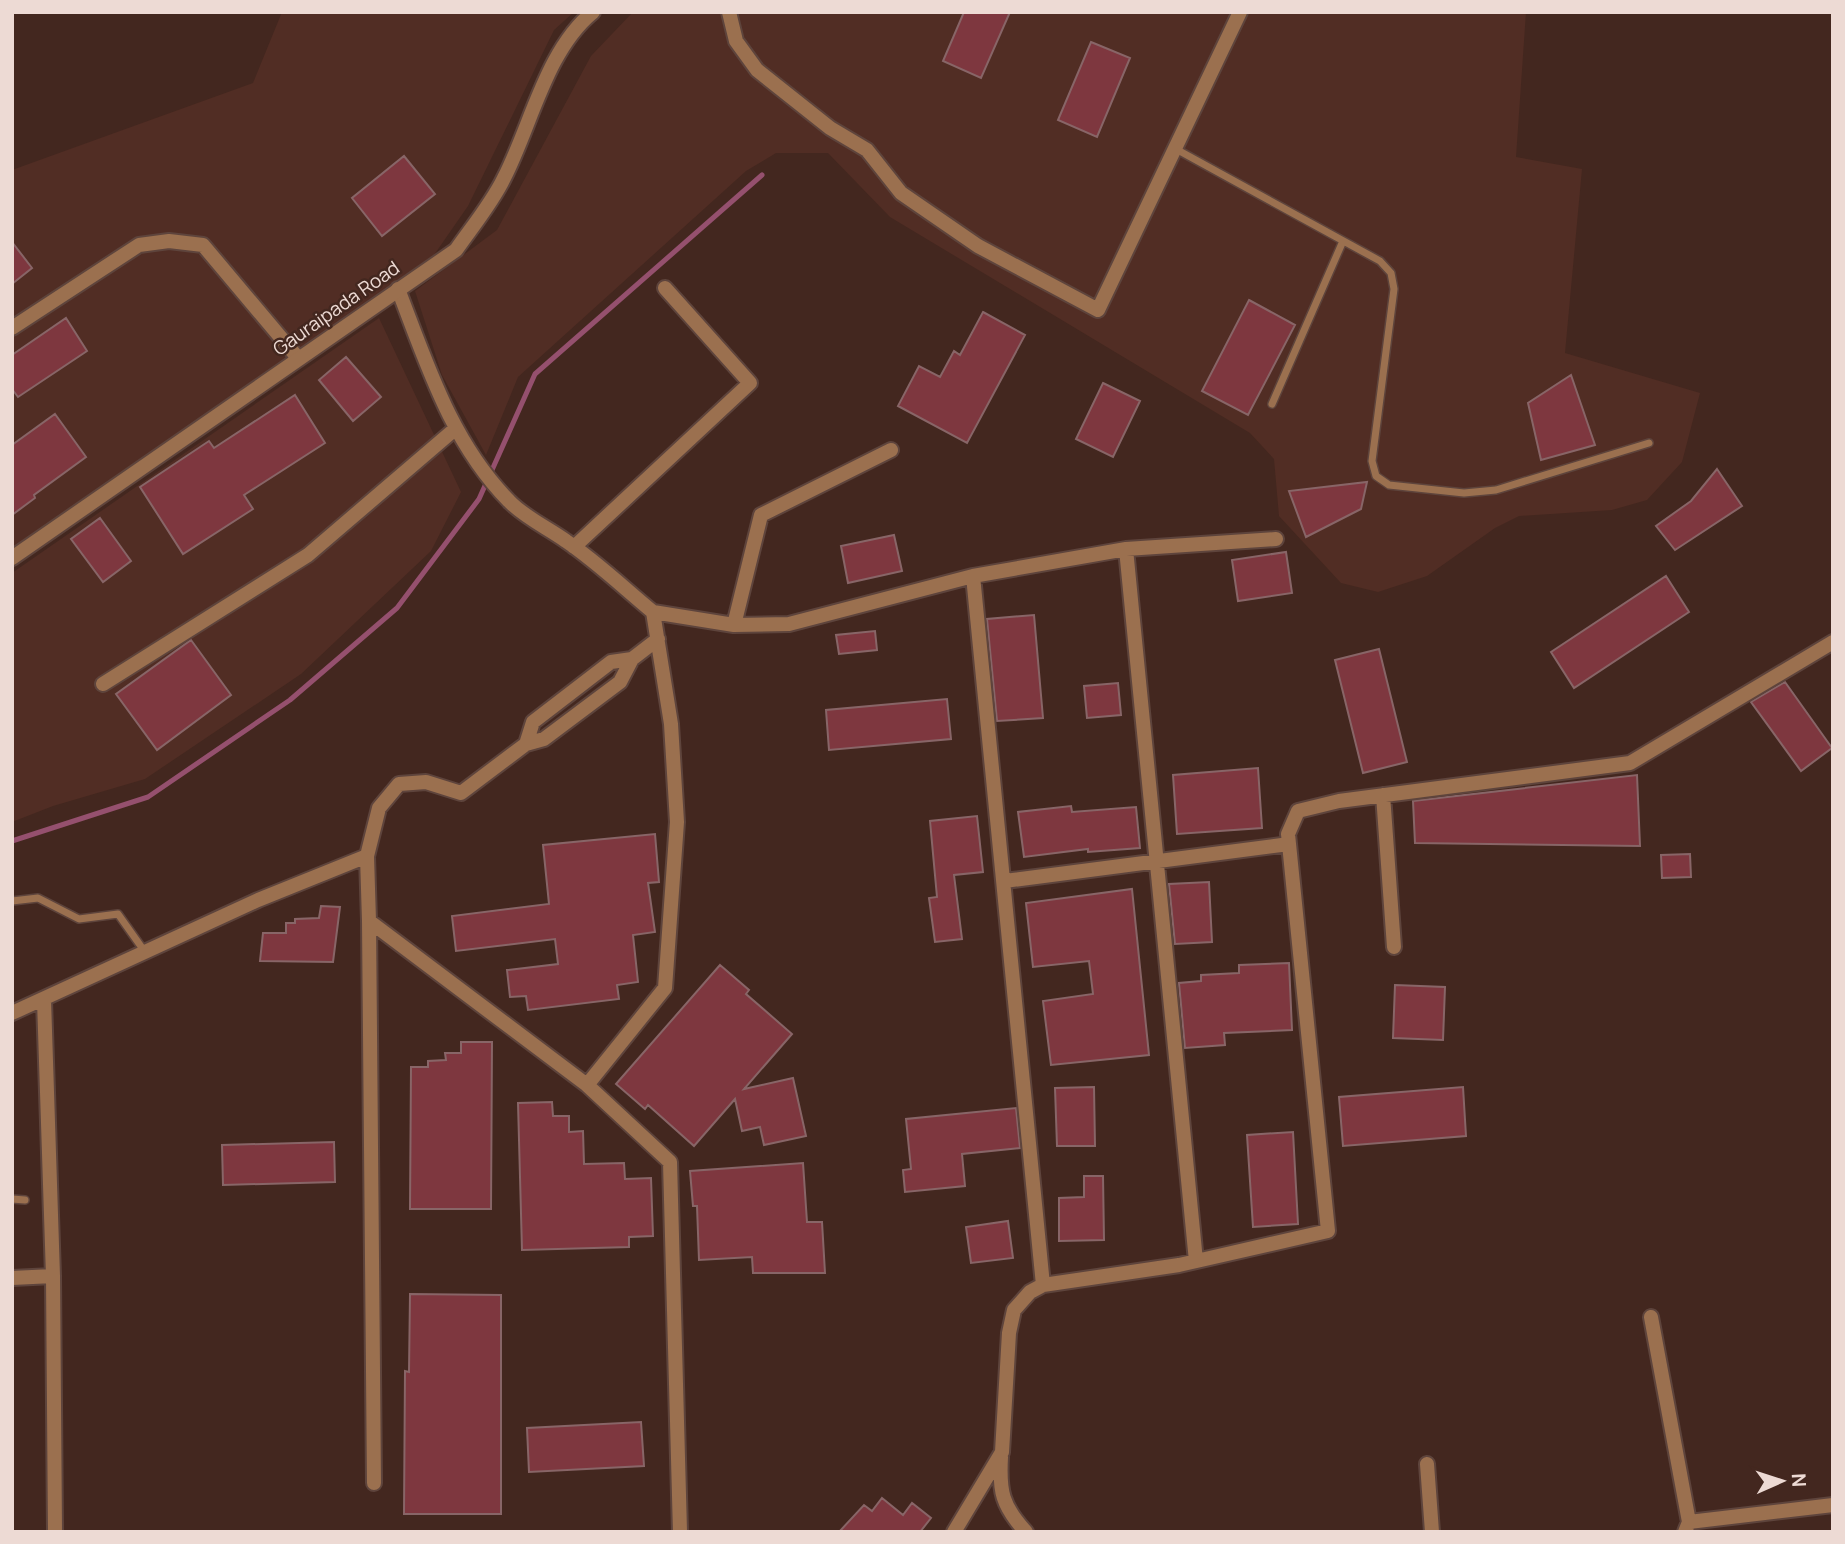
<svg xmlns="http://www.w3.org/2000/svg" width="1845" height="1544" font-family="Manrope,sans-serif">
	<rect width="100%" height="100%" fill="#43271f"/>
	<path fill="#512d24" d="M282,12H574L554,30L468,206L434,255L12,549V170L253,83Z
		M633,12H1526L1516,157L1582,169L1565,353L1700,393L1682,462L1647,500L1612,510L1519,516L1495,528L1427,576L1378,592L1341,583L1279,516L1274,459L1250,433L890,217L828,153H776L746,171L518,377L486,455L442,375L415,291L497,230L591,56Z
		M379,318L461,492L431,551L301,674L145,779L53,806L12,822V573Z"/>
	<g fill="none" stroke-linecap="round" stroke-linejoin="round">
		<path stroke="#95506e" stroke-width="5" d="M12,841L148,797L290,700L397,608L479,499L535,374L762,175"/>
	</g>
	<path fill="#7e373f" stroke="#886567" stroke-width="2" d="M964,12H1010L981,78L943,61Z
		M1091,42L1130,58L1097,137L1058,120Z
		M404,156L435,194L382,236L352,198Z
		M12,242L32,268L12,284Z
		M1249,300L1295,325L1248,415L1202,391Z
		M983,312L1025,335L967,443L898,406L919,366L940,377L954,351L960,355Z
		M66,318L87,351L18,397L12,389V355Z
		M346,357L381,397L353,421L319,380Z
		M1571,375L1595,445L1541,460L1528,403Z
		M1103,383L1140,401L1113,457L1076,439Z
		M295,395L325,443L244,495L253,509L183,554L140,487L209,441L214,448Z
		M55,414L86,457L34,495L35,498L12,515V445Z
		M1717,469L1742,506L1675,550L1656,526L1691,501Z
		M1367,482L1361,509L1306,537L1289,491Z
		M100,518L131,561L103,582L71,539Z
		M894,535L902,571L848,583L841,546Z
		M1286,552L1292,593L1238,601L1232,560Z
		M1666,576L1689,612L1574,688L1551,652Z
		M1034,615L1043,718L997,721L987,619Z
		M875,631L877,650L839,654L836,635Z
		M191,640L231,695L157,750L116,694Z
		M1379,649L1407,762L1363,773L1335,660Z
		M1785,682L1832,748L1801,771L1751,702Z
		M1118,683L1121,715L1087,718L1084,686Z
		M947,699L951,739L829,750L826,710Z
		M1258,768L1262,828L1177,834L1173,775Z
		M1637,775L1640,846L1415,843L1413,801Z
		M1071,806L1072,812L1136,807L1140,848L1088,852V849L1024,857L1018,812Z
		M977,816L983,872L954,875L962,939L935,942L929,898L937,897L930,821Z
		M655,834L659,882L648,883L655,932L633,935L638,982L617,985L619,999L528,1010L526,996L510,997L507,970L558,964L555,939L456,951L452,916L549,904L543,845Z
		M1690,854L1691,877L1662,878L1661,855Z
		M1209,882L1212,942L1175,944L1169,884Z
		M1132,889L1149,1055L1051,1065L1043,1001L1093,994L1089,961L1033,967L1026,903Z
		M321,906L340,907L333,962L260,961L263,933H286V923H295V919L319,918Z
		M1289,963L1292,1030L1224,1033L1225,1045L1185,1048L1179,983L1201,981V975L1239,973V965Z
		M720,965L749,990L746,994L792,1034L744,1089L793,1078L806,1136L764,1145L760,1127L742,1131L735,1099L694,1146L648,1105L645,1109L616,1084Z
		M1395,985L1445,987L1443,1040L1393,1038Z
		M461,1042H492L491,1209H410L411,1067H428V1061L446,1060L445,1053H461Z
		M1094,1087L1095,1146H1057L1055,1088Z
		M1463,1087L1466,1136L1343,1146L1339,1097Z
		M552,1102L553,1116H569V1132L583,1131L584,1164L624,1163L625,1179L651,1178L653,1236L629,1237V1247L522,1250L518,1103Z
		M1016,1108L1020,1148L962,1154L965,1186L905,1192L903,1170L911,1169L906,1119Z
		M1293,1132L1298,1224L1253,1227L1247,1135Z
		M334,1142L335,1182L223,1185L222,1145Z
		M803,1163L807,1222H822L825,1273H753L752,1257L699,1260L697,1206H693L690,1171Z
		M1084,1176H1103L1104,1240L1059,1241V1198L1084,1197Z
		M1008,1221L1013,1258L971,1263L966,1227Z
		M410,1294L501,1295V1514H404L405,1371L409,1372Z
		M641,1422L644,1466L529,1472L527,1428Z
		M882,1498L903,1515L912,1503L931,1518L920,1532H839L864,1505L872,1511Z"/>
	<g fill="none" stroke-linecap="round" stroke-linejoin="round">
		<g stroke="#5e443c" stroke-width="10">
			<path id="service" d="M1174,148L1380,261L1391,273L1394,289L1372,461L1376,476L1389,485L1464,493L1496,490L1649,443
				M1272,404L1343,241
				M12,901L38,898L79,919L118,914L145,952
				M12,1199L25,1200"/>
		</g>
		<g stroke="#5e443c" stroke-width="18">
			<path id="minor" d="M729,12L736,41L757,70L830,128L867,150L901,193L978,246L1098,310L1240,12
				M398,289C427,364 451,442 509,501C524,517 548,528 566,541C597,562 625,589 653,612L671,724L677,822L665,988L587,1085L670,1162L680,1532
				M12,328L139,245L169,241L203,245L298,358
				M574,547L750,383L665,288
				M1126,549L1276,539
				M973,576L1043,1285
				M653,612L734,625L789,624L973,576L1126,549L1196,1261
				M734,625L761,515L891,450
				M103,684L308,555L455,429
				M526,744L544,739L620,682L632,659
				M1383,795L1394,947
				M367,856L369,921
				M1005,881L1289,844
				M44,1000L53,1276L55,1532
				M12,1013L258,900L367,856L379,808L399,784L426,782L461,793L526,744L533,722L611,662L632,659L658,639
				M12,1278L53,1276
				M1651,1317L1689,1522L1685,1532
				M1001,1457C999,1491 1002,1506 1026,1532
				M1427,1464L1432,1532
				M374,1483L369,921L587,1085
				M1689,1522L1833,1505
				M954,1532L1002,1452L1009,1333L1014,1310L1030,1292L1043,1285L1179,1265L1328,1231L1288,834L1298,811L1339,801L1630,763L1833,642"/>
		</g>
		<g stroke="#5e443c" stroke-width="18">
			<path id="tertiary" d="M12,558L456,250C472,227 492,203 504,178C531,126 546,50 593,12"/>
		</g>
		<use href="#service" stroke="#9b704f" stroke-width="7"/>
		<use href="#minor" stroke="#9b704f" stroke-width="14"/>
		<use href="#tertiary" stroke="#9b704f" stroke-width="14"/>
	</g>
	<g text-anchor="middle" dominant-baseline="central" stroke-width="5" stroke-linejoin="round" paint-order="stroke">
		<g font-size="19" fill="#eddad4" stroke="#43271f">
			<text transform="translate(336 308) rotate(-35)">Gauraipada Road</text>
		</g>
	</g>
	<rect width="1845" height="1544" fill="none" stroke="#eddad4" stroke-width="28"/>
	<g transform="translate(1782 1481) rotate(87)" stroke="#43271f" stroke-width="5" paint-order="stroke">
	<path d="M0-5L12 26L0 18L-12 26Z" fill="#eddad4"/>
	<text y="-10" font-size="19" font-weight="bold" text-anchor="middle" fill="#eddad4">N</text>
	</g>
</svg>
